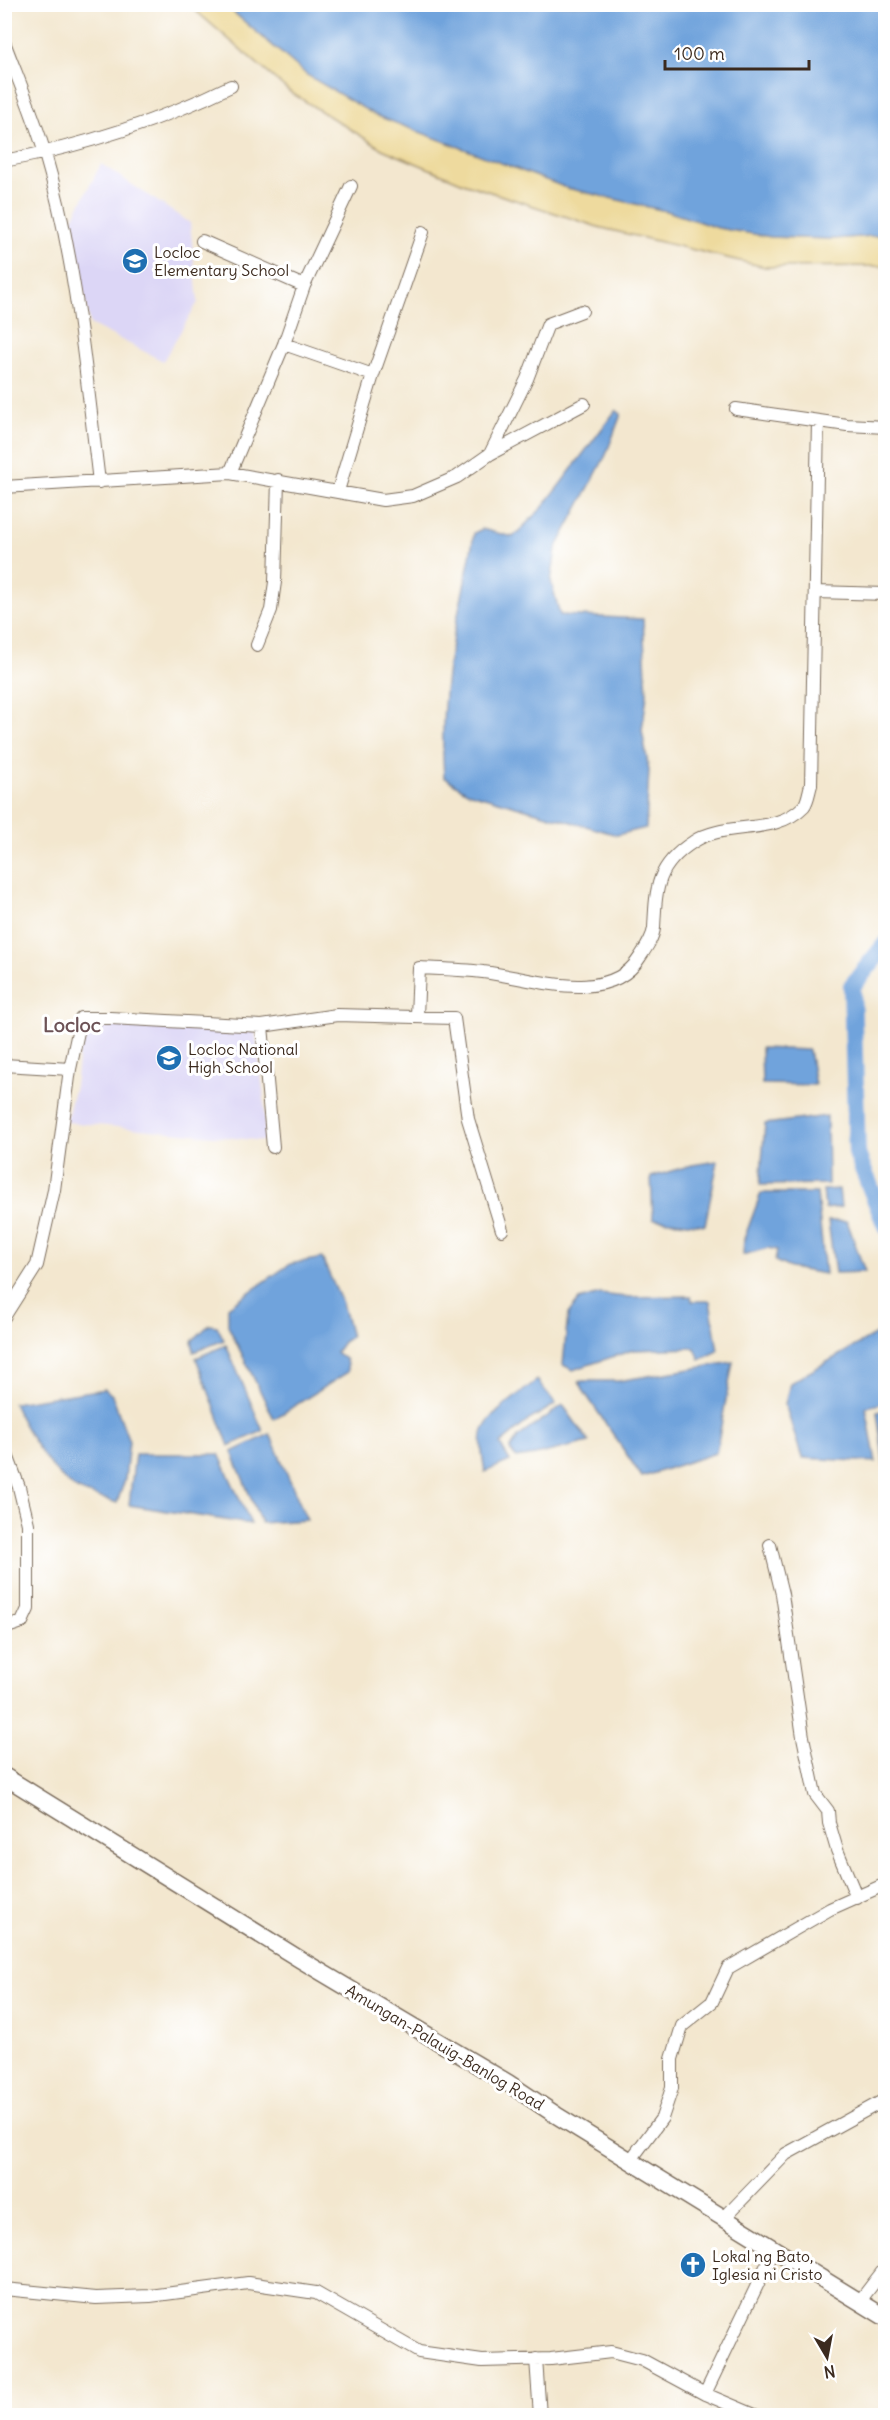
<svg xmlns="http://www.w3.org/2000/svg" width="890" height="2420" font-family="Delius,sans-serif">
	<rect width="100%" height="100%" fill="#fff"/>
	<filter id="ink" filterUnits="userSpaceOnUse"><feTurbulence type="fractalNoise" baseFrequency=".0167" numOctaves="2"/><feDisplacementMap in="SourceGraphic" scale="12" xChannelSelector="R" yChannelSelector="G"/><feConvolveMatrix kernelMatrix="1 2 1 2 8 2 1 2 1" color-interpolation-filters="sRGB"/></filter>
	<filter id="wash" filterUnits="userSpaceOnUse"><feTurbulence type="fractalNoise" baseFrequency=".008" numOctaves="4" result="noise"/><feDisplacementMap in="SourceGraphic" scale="24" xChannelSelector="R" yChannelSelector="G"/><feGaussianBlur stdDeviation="1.35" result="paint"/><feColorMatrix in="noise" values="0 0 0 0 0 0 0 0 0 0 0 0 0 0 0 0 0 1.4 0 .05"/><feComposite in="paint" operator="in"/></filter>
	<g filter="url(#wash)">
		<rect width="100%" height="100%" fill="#f3e7cf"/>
		<path fill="#dcd6f6" d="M101,164L190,223L198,302L163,361L90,324L70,224Z
			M96,1022L255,1030L264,1097L265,1141L66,1122L75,1086L82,1028Z"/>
		<path fill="#eeda9e" stroke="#94825e" stroke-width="1.5" d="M189,5H225L307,75L375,115L567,188L670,212L718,228L771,237L832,239L885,235V266L765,267L598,227L466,184L382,149L290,92Z"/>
		<path fill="#70a3dc" stroke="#56667d" stroke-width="1.5" d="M225,5H885V235L832,239L771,237L718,228L670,212L567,188L375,115L307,75Z
			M616,410L621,414L606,455L556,549L551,581L560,615L643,619L647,695L642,730L649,770L646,828L617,835L467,792L444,777C441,732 444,682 453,638C460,603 469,568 474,533L482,529L513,537L543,507Z
			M761,1048L809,1050L815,1085L762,1084Z
			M827,1116L828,1184L760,1185L765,1124Z
			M718,1161L705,1225L653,1219L651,1177L692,1165Z
			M839,1189L841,1207L825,1209L823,1190Z
			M761,1193H817L825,1274L790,1268L775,1261L777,1250L768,1248L743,1255L744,1239Z
			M847,1221L865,1272L835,1273L828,1221Z
			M322,1258L342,1303L351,1337L343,1342L336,1352L346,1360L348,1372L274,1419L228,1326V1307L290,1264Z
			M600,1294L626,1297L691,1296L692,1301H710L718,1351L700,1360L695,1348L633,1350L573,1370L563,1365L568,1314L579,1300Z
			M209,1325L217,1326L224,1340L194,1352L192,1341Z
			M885,1329V1403L866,1407L876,1462L802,1458L785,1404L790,1383Z
			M226,1345L263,1431L229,1446L196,1358Z
			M733,1362L716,1453L642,1477L585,1393L579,1381H618Z
			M537,1380L556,1404L529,1420L500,1444L510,1461L485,1472C483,1459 480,1447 482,1434C485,1416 523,1392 537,1380Z
			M105,1389L112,1395L129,1441L125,1479L117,1503C104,1498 85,1495 73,1487C51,1472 23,1427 13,1403Z
			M563,1405L589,1442L535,1455L516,1458L510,1450L518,1437Z
			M885,1410L886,1466H884L877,1412Z
			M270,1434L307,1520L261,1523L232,1452Z
			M135,1454H219L251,1524L129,1505Z"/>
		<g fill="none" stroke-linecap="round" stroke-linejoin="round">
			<path stroke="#70a3dc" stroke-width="18" d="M886,944L852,986L857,1154L886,1226"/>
		</g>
	</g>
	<g filter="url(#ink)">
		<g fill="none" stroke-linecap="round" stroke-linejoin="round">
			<g stroke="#7b6c5c" stroke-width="14">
				<path id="minor" d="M4,42C18,79 34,116 45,154C76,258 86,374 99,482
					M4,161C82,146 160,121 231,86
					M202,241L304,286
					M284,344L373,375
					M736,409L847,425L886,427
					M490,454L527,379L548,324L582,311
					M230,473L383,500L413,496L457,477L490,454L584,404
					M4,487L230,473L284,344L304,286L351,186
					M338,491L373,375L423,232
					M816,592L886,594
					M257,645L271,610L275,582L278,480
					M417,1016L419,968C440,969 461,969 483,972C529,977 609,1008 640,957C646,948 653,938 654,928C656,888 656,866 693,842C725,820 774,837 804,806C808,801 809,791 811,785L818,421
					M262,1026L273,1147
					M4,1065L70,1069L54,1190L37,1265L4,1317
					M70,1069L81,1018H110L262,1026L337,1015L454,1018L468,1119L502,1230
					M4,1447L19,1487L28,1524V1609L22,1622L4,1628
					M770,1545L782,1594L803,1737L815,1794L828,1811L829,1823L837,1850L857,1898
					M630,2161L662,2118L672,2088V2059L682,2026L712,2002L728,1968L830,1909L886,1884
					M724,2218L786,2154L881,2102
					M4,2289L96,2298L150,2296L248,2283L316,2293L419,2352L482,2361L551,2359L611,2352L642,2360L705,2394L757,2416
					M859,2302L886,2267
					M536,2359L540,2416
					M705,2394L774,2250"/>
			</g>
			<g stroke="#7b6c5c" stroke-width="19">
				<path id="secondary" d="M4,1776L301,1960L508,2083L556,2115L886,2318"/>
			</g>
			<use href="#minor" stroke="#fff" stroke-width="12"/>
			<use href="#secondary" stroke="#fff" stroke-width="16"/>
		</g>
	</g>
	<defs>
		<g id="school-disc" transform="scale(1.35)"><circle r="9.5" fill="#1f6fb2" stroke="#fff"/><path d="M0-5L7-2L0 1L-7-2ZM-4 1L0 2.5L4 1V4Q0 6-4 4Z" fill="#fff"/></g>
		<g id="church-disc" transform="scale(1.35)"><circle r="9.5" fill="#1f6fb2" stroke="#fff"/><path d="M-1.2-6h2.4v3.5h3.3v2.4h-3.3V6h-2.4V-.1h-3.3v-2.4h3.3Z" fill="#fff"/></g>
	</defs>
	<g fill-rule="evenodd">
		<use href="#school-disc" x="135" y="261"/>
		<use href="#school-disc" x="169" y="1058"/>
		<use href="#church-disc" x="693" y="2265"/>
	</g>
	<g text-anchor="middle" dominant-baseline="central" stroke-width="6" stroke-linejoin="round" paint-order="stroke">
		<g font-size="16" fill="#3b2a1e" stroke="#fff" text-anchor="start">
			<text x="154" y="252">Locloc<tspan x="154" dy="18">Elementary School</tspan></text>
			<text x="188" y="1049">Locloc National<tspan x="188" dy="18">High School</tspan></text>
			<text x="712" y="2256">Lokal ng Bato,<tspan x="712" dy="18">Iglesia ni Cristo</tspan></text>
		</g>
		<g font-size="16" fill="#3b2a1e" stroke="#fff">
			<text transform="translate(445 2047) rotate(31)">Amungan-Palauig-Banlog Road</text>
		</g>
		<g font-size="20" font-weight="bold" fill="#6d5357" stroke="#fff">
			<text x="72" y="1024">Locloc</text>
		</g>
	</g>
	<rect width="890" height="2420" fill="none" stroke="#fff" stroke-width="24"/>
	<g transform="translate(827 2357) rotate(170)" stroke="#ffffff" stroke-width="4.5" paint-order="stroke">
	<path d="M0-4.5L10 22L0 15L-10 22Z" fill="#3b2a1e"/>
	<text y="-9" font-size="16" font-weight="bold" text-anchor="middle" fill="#3b2a1e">N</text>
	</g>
	<path d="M665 60v9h144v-9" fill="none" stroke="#3b2a1e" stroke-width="3"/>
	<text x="674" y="60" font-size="18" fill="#3b2a1e" stroke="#ffffff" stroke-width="4.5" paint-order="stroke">100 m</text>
</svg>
